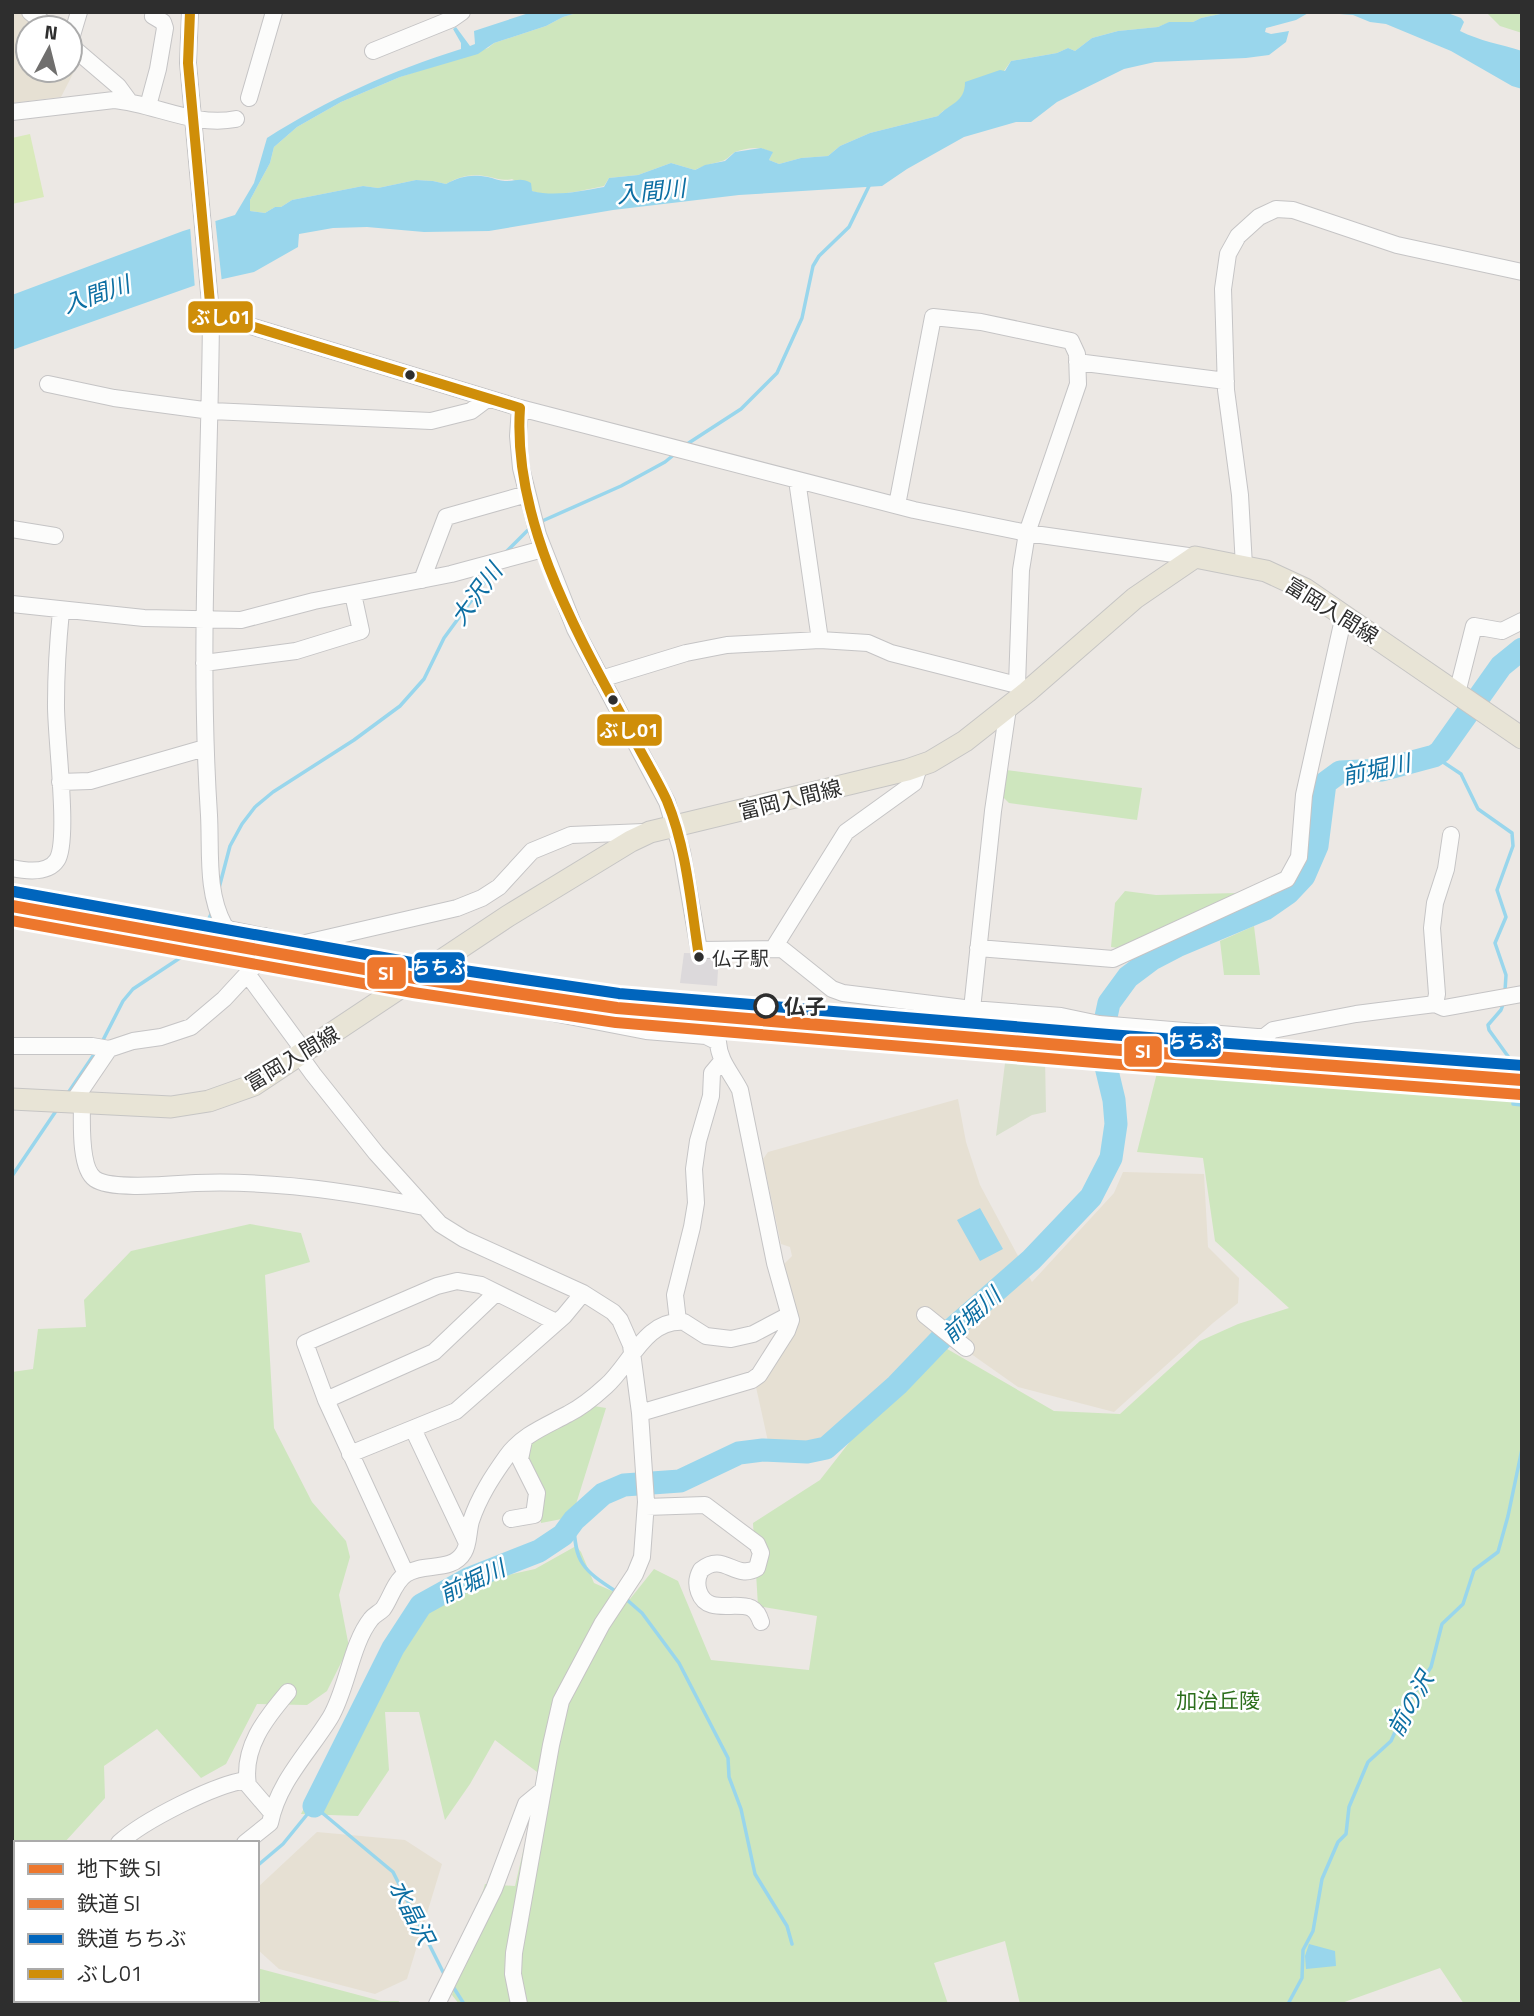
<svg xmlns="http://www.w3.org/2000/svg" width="1534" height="2016" font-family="'Titillium Web','Noto Sans JP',sans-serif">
	<rect width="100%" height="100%" fill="#ece8e4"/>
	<path fill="#dcd9db" d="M684,953L719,954L717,986L680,983Z"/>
	<path fill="#e6e0d3" d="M12,12H22L41,28H28V70H70V52L80,60L61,97L12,103Z
		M958,1099L966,1142L980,1185L1032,1282L1114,1193L1123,1172L1204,1174L1208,1247L1239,1278L1238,1303L1213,1323L1114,1412L1018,1387L940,1332L826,1444L809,1448L769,1446L756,1387L765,1379L798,1324L783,1265L792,1256L790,1247L781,1244L763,1159L768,1152Z
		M317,1832L405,1840L442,1864L407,1979L375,1994L279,1969L257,1949V1888Z"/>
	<path fill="#cee6be" d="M580,12H1230L1201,18L1193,22H1170L1158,27L1118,31L1092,38L1075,51L1068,48L1057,53L1011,61L1004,71L966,88L959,103L943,111L938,116L870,133L840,146L828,156L801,158L779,164L769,160L772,154C765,145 746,148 735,152C730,155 727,160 722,161C712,164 704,165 695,170L671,163L638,175L609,178L604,186C583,190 552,199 532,191C525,188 519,182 512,179C503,181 499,179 490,177C473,173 460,176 446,184L433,181L416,180L378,188L363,186L292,200L281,207H275L265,213L250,211V200L270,163L274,147L297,127L341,102L400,77L488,48L494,43L546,26L563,17Z
		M1486,12H1522V33L1500,26Z
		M1006,770L1142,788L1137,820L1009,803L1003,797Z
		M1125,891L1156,895L1238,893L1118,948L1111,947L1115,903Z
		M1254,926L1260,975H1224L1220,941Z
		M1159,1065L1522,1088V2004H1464L1440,1968L1339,2004H1020L1005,1941L934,1963L948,2004H459L452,1995L485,1884L515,1886L541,1775L495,1740L470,1784L445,1820L419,1712H385L389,1770L358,1816L301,1814L387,1644L455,1587L535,1569L576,1546L581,1552L594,1583L630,1599L654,1569L678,1581L711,1660L809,1670L817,1616L758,1606L753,1523L820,1480L930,1339L1054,1411L1120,1414L1200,1341L1238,1324L1289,1308L1215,1241L1203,1158L1137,1152Z
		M250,1224L301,1233L310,1262L265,1275L274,1428L312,1502L346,1541L350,1557L339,1595L349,1647L327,1691L307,1705L257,1704L226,1764L201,1778L157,1729L104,1766L105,1798L64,1843H16V1894L12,1897V1372L33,1369L38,1329L86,1327L84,1300L131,1251Z
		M594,1406L606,1408L572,1517L541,1523L538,1489L524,1449L550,1429Z
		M257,1968L381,2001H399L398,2004H228L209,2000H257Z"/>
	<path fill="#d8e0cc" d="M1006,1055L1045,1057L1046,1112L1032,1115L996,1136Z"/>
	<path fill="#d9eabb" d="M30,134L44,197L12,204V138Z"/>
	<path fill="#99d6ec" d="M532,12H580L563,17L546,26L494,43L478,54L400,77L341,102L297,127L274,147L270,163L250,200V211L265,213L275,207H281L292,200L363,186L378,188L416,180L433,181L446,184C460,176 472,174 488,177C493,178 500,181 505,181C515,181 522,177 531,183L532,191C555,197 581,191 604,187L609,178L638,175L671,163L695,170L705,165L725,161L735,152L761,148L773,152L769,160L779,164L801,158L828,156L840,146L870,133L938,116C950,103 965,103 965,82L1000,70L1005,71L1011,61L1057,53L1068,48L1075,51L1092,38L1118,31L1158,27L1169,22H1193L1201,18L1230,12H1310L1296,20L1266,28L1265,32L1271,34L1289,31L1286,42L1269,55L1246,58L1155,62L1124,69L1057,102L1031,122H1016L964,137L907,169L882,186L739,195L613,210L489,231L424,232L367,227L333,228L299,234L298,247L254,272L196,285L12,350V295L183,231L235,215L254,183L267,138C328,99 391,71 461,49V43L453,29L456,27L470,46L475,44L474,31Z
		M1313,12H1445L1461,18L1464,22L1460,31C1480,41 1500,44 1522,51V89L1512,86L1451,51L1386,24L1370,22L1353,15Z
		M980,1208L1003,1249L980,1261L957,1220Z
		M1309,1944L1335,1951L1336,1966L1306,1969L1305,1956Z"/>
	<path fill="#ece8e4" d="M215,218L222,283L195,289L190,226Z"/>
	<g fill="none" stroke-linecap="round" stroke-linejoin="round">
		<path stroke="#99d6ec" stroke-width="3.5" d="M684,446L741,409L777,373L802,318L813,266L819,256L849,227L869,186
			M540,522L621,486L665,462L676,453
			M506,552L530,528
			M1434,756L1461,774L1478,809L1512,833L1513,846L1497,890L1506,917L1495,943L1506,975L1505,991
			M219,888L230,846L242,824L255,807L273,792L354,740L400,706L424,679L444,638L496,567
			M1504,1002L1501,1010L1488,1025L1489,1030L1515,1066L1513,1104L1522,1105
			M101,1044L123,1001L133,989L195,948L212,912
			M68,1093L95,1053
			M12,1176L58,1108
			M574,1520C574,1563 583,1570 617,1592
			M626,1599L642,1613L679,1663L728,1758L729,1777L741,1809L755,1874L787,1926L792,1944
			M257,1866L283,1844L314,1806L393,1872L445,1976
			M452,1985L464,2004
			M17,2004L24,2000
			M1288,2004L1302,1978L1303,1950L1313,1931L1322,1879L1338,1842L1346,1834L1349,1807L1368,1762L1391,1741L1409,1701L1431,1667L1442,1624L1463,1604L1474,1570L1498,1552L1508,1516L1522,1449"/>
		<path stroke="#99d6ec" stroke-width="23" d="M314,1806L393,1648L421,1605L468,1579L539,1551L563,1535L574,1520L603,1494L624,1485L680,1481L739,1453L763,1450L807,1452L826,1448L897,1385L943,1337L1031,1260L1091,1197L1111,1158L1116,1124L1114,1100L1103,1054L1106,1017L1109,1003L1128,977L1152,959L1177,946L1265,909L1288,893L1304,876L1317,846L1325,783L1340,772L1382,770L1434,756L1440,752L1501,666L1522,649"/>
		<g stroke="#c5c4c5" stroke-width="18">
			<path id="minor" d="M30,12L50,28
				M190,12L188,63L211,314L520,408L914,510L1027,533L1195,557
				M70,42L79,12
				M70,45L118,86L129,101
				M373,51L452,19L462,12
				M249,98L274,12
				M148,106L158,69L165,28L163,22L153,16L154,12
				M12,112L114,100C156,104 193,127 236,119
				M211,314C210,481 198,648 209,815C211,851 206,892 224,925L228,929L301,944L457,908L482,898L499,887L532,851L571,835L644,832
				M1077,362L1226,381
				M48,384L114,398L211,411L431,421L471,411L487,399
				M520,408L518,436L521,468L538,535L575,629L667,802L682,852L699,950L782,949L832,989L843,993L972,1009L1061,1016L1099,1024L1257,1037H1264L1273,1030L1356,1014L1435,1004L1444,1008L1522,994
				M797,480L820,640
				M897,505L933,317L981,322L1071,341L1077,354L1078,384L1027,533L1021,570L1017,685L1027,692
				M12,529L55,536
				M1244,566L1240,495L1226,390L1223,289L1228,254L1238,236L1259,217L1276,209L1293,210L1397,245L1522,272
				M422,580L446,517L527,494
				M12,604L144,618L241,620L314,601L451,574L543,549
				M204,663L296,651L361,631L353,594
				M601,679L686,653L727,645L820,640L868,643L891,653L1017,685
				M1457,693L1474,626L1502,631L1522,621
				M60,782L90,781L205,748
				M12,868C26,871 48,874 57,860C70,840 55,732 56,703C56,672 58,641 61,611
				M978,948L1113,959L1287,879L1299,857L1304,795L1344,615
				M773,949L846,832L914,783L919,767
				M248,975L298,1043L300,1056L313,1074L376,1153L440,1224L464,1239L583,1293L613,1312L620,1320L631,1345L640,1413L646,1502L642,1557L635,1574L602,1624L561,1701L551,1745L514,1953L513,1974L519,2004
				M402,988L502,1003L646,1031L706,1036L718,1042C719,1061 732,1074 740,1090L775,1263L791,1320L787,1331L759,1375L752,1380L640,1413
				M1435,1004L1437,994L1432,928L1435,903L1446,869L1451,835
				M972,1009L993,811L1008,708
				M12,1046H92L109,1049
				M73,1102L109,1049L133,1041L161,1037L191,1027L224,999L261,959L265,936
				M82,1102C82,1120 79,1168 95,1179C112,1191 175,1184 196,1183C273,1180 349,1191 424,1207
				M925,1315L966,1348
				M678,1321L675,1295L692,1227L696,1203L694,1169L698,1141L711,1096L712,1073L722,1061
				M326,1400L434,1352L496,1293
				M413,1429L467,1543
				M350,1454L456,1411L564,1316L583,1293
				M646,1507L705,1505L757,1544L761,1553L757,1568C735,1581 724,1551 701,1570C697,1577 696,1584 699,1592C707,1615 735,1601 751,1608C757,1611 759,1616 761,1622
				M511,1519L534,1515L537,1493L520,1459L524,1440
				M406,1574L326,1400L305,1343L437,1286L457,1281L481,1285L556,1322
				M272,1813L248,1785C242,1748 265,1719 288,1692
				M119,1843C143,1821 215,1784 247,1780
				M245,1843L270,1823C278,1782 309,1752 330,1718C347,1690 351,1644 371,1619C374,1615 379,1613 383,1609C391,1598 394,1582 406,1574C424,1562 452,1573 464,1552C469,1544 468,1531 471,1521C479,1497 492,1477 507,1456C522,1435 546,1426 568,1414C582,1407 594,1397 606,1386C631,1364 645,1319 684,1322L706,1336L731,1339L753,1334L789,1315
				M12,1970L16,1968
				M36,2004L43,2000
				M437,2004L494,1889L526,1804L543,1790"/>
		</g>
		<g stroke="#c6c5c4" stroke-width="23">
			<path id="major" d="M12,1099L171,1107L209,1101L254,1085L508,916L631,841L650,832L907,770L930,762L965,741L1027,692L1135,598L1195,557L1266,571L1305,589L1522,738"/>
		</g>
		<use href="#minor" stroke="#fcfcfb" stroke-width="16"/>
		<use href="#major" stroke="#e8e4d6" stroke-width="21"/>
		<g stroke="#fff" stroke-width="16">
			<path id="bus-1" d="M190,12L188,63L211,314L520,408
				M520,408C512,523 579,637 632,735C643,757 657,779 667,801C687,849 691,906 699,957"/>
		</g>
		<use href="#bus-1" stroke="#cf8e09" stroke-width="10"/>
		<g stroke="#fff" stroke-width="18">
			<path id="rail-1" d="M12,920L413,992L616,1022L1107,1063L1521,1094"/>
		</g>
		<g stroke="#fff" stroke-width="18">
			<path id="rail-2" d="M14,892L417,964L619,994L1109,1035L1522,1066"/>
		</g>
		<use href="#rail-1" stroke="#ed772d" stroke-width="12"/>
		<use href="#rail-2" stroke="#0065bd" stroke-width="12"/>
		<g stroke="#fff" stroke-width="18">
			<path id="metro-1" d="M12,906L415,978L617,1008L1108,1049L1522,1080"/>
		</g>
		<use href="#metro-1" stroke="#ed772d" stroke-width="12"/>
	</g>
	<g fill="#2e2e2e" stroke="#fff" stroke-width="2.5">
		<circle cx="410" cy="375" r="6"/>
		<circle cx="613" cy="700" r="6"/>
		<circle cx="699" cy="957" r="6"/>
	</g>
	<circle fill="#fff" stroke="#2e2e2e" stroke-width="3.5" cx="766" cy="1006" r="11"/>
	<g text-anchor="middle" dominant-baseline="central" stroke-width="5" stroke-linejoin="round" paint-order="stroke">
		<g font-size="19" fill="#2e2e2e" stroke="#fff" text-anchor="start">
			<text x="712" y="957">仏子駅</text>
		</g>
		<g font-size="21" fill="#2e2e2e" stroke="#fff">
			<text transform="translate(1332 610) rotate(32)">富岡入間線</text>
			<text transform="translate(790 799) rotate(-14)">富岡入間線</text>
			<text transform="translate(292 1058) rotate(-31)">富岡入間線</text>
		</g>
		<g font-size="21" font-weight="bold" fill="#2e2e2e" stroke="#fff" text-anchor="start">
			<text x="784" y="1006">仏子</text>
		</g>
		<g font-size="21" fill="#2c6e1b" stroke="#fff">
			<text x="1218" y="1700">加治丘陵</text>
		</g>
		<g font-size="23" font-style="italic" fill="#0d6fa3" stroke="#fff">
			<text transform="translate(651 191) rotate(-6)">入間川</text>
			<text transform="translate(96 294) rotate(-19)">入間川</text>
			<text transform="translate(476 594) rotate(-54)">大沢川</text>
			<text transform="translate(1376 769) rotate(-12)">前堀川</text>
			<text transform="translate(971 1315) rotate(-42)">前堀川</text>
			<text transform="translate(472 1581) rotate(-25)">前堀川</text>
			<text transform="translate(1410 1704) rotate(-61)">前の沢</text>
			<text transform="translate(412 1912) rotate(63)">水晶沢</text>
		</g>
	</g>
	<g stroke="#fff" stroke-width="2.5">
		<rect x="187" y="300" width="67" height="34" rx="7" fill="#cf8e09"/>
		<rect x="596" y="713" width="67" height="34" rx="7" fill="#cf8e09"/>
		<rect x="413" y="951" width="53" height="33" rx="7" fill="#0065bd"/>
		<rect x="366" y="956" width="41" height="34" rx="7" fill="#ed772d"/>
		<rect x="1169" y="1025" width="53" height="33" rx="7" fill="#0065bd"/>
		<rect x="1123" y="1035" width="40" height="33" rx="7" fill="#ed772d"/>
	</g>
	<g font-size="19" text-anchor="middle" font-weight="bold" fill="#fff">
		<text x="221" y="324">ぶし01</text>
		<text x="629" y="737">ぶし01</text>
		<text x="440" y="974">ちちぶ</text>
		<text x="386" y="980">SI</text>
		<text x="1196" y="1048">ちちぶ</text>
		<text x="1143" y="1058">SI</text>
	</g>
	<rect width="1534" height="2016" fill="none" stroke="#2e2e2e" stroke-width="28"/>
	<rect x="14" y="1841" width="245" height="161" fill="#ffffff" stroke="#ababab" stroke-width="2"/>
	<rect x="28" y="1864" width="35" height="10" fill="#ed772d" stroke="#ababab" stroke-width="2"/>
	<text x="77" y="1876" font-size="21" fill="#2e2e2e">地下鉄 SI</text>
	<rect x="28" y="1899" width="35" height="10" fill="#ed772d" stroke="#ababab" stroke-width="2"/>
	<text x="77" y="1911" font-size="21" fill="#2e2e2e">鉄道 SI</text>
	<rect x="28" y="1934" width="35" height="10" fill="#0065bd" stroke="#ababab" stroke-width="2"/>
	<text x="77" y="1946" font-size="21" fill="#2e2e2e">鉄道 ちちぶ</text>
	<rect x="28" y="1969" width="35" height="10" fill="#cf8e09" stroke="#ababab" stroke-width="2"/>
	<text x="77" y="1981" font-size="21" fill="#2e2e2e">ぶし01</text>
	<g transform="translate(49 49) rotate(7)"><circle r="33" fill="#ffffff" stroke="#ababab" stroke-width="2"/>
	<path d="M0-5L12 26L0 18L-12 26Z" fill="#706f6e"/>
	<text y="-10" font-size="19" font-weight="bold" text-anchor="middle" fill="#2e2e2e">N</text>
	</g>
</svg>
